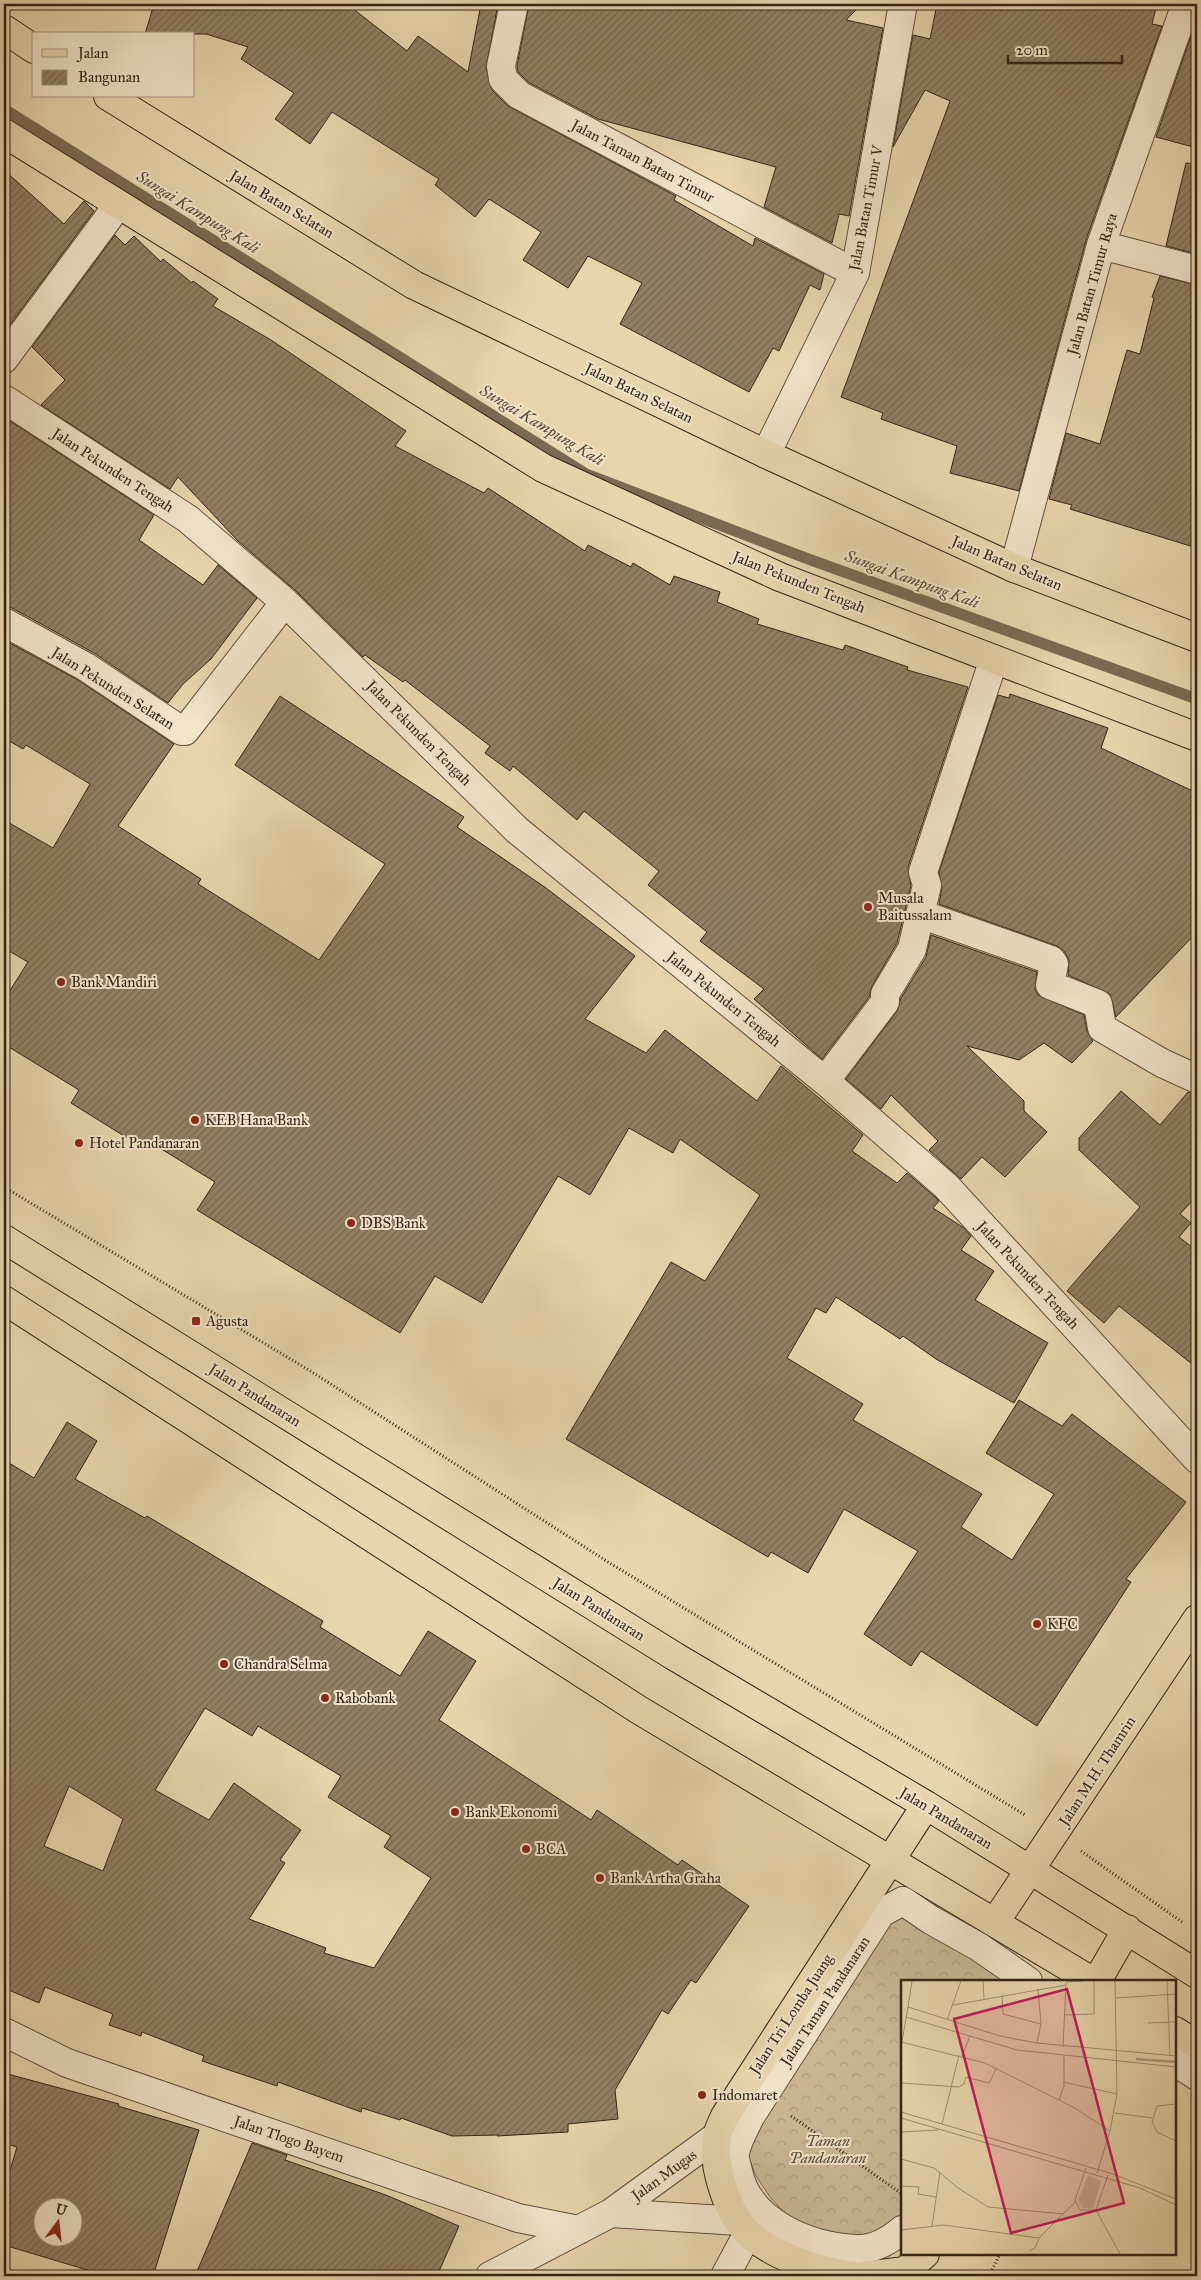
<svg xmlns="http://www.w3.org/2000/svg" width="1201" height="2280" font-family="'IM FELL Great Primer',serif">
	<defs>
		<pattern id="forest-crowns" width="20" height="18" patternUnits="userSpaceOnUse" patternTransform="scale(1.25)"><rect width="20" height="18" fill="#cab793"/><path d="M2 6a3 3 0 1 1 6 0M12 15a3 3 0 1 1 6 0" fill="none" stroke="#ae9d7e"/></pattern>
		<pattern id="building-hatch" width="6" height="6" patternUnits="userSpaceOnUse" patternTransform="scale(1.25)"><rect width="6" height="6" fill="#928064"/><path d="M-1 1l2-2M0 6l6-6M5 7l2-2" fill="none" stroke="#786951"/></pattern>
	</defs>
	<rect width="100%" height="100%" fill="#e9d5ac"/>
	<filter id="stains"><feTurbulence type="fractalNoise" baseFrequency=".004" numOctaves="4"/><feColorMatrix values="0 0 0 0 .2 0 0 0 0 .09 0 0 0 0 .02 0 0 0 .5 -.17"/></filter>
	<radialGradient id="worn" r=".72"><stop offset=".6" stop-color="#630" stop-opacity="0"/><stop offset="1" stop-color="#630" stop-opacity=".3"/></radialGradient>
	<path fill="url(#forest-crowns)" stroke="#7f6e55" d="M901,1915L1018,1981H902V2221L845,2245L789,2218L770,2197L756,2176L747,2153L754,2131L886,1924Z"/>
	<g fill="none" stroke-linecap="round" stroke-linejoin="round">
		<path stroke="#7b6a52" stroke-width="11" d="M4,109L586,474L811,560L1197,699"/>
	</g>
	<path fill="url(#building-hatch)" stroke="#342417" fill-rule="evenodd" d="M154,4H347L407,51L418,36L468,72L481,4H498L486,68L492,90L508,106L676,196L674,200L753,246L755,238L824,274L820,290L810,285L779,351L773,348L749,392L620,324L642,283L588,256L568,288L523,260L541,232L489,199L475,217L435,185L439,179L332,112L310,144L275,119L294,93L241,59L248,47L206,34H145Z
		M529,4H862L846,20L883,28L849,216L839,214L832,243L764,207L776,167L598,119L528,82L518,72L517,66Z
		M937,4H1157L1152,24L1162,26L1086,240L1019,491L950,473L957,446L881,419L883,413L841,397L950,101L925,90L893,147L913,35L930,39Z
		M1192,33L1197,34V148L1156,137Z
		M1186,163L1197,164V254L1166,246Z
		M4,170L64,224L84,201L94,211L4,333Z
		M115,235L125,245L134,236L161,262L163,259L192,283L193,281L218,299L213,306L271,340L406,431L395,446L484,493L488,488L585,551L588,545L631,567L633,563L670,585L674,576L720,592L717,602L759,619L757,624L843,650L845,645L908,667L907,670L968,687L908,867L911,886L897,943L872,986L869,997L822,1059L754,999L764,989L700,941L707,932L648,885L659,871L584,811L577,820L513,766L510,771L485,753L490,746L405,680L403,682L365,655L363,657L296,591L237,540L178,477L170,489L41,405L65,380L32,347Z
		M1160,276L1197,285V548L1070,509L1072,505L1049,499L1066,433L1100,444L1127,350L1140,354L1154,298L1152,297Z
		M4,417L154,515L139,540L203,585L218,565L257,598L211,659L183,684L168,703L94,653L12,608L4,606Z
		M4,640L78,680L174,744L118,826L201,879L198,884L319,960L385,864L235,765L280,696L464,817L457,827L546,888L635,956L585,1019L646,1053L665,1030L757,1101L781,1066L863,1135L852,1151L897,1183L907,1173L935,1197L939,1201L933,1208L964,1228L971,1236L961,1250L994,1271L975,1300L1048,1343L1014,1403L936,1359L903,1336L900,1339L836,1297L826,1313L816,1308L787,1358L863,1404L853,1420L982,1494L961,1527L1012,1560L1054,1494L986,1453L1019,1400L1062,1426L1072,1414L1186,1502L1126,1579L1131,1582L1037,1726L921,1651L911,1666L864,1634L918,1551L844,1509L808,1573L771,1552L768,1557L566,1439L671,1262L705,1281L760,1195L680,1139L673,1153L629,1128L590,1195L558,1176L482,1303L435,1276L400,1333L197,1210L215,1182L150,1142L145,1149L71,1103L79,1090L4,1044V1000L28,962L4,948V820L53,848L90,784L26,745L23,749L4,738Z
		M1010,694L1108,728L1101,748L1197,793V932L1116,1017L1110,994L1068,975L1069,960L1064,951L1057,946L939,904L942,888L939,872L998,695L1009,698Z
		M931,935L1037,972L1035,989L1038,995L1084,1015L1087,1031L1093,1041L1072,1063L1044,1043L1019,1060L967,1046L1024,1101V1111L1047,1132L1005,1177L982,1157L961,1179L929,1150L938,1141L891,1095L881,1109L846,1079L897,1011L901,998L926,957Z
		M1121,1091L1160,1125L1188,1092L1197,1094V1196L1180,1214L1191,1223L1179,1237L1197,1251V1368L1119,1306L1104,1323L1067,1291L1140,1207L1079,1150V1138Z
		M67,1422L97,1441L75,1479L145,1518L147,1516L323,1621L320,1627L400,1676L428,1631L476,1661L439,1720L591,1820L597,1810L678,1865L682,1860L749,1906L696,1983L691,1980L668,2014L662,2010L615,2090L618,2119L568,2124V2132L497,2136L498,2135L452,2136L401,2118L400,2120L362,2108L361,2112L278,2082L277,2086L202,2061L204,2056L142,2032L141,2036L109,2025L113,2014L45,1987L39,2003L4,1988V1460L34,1478ZM205,1708L252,1736L258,1726L341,1776L328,1797L391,1836L384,1847L431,1878L374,1968L324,1953L326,1948L249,1919L285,1863L280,1860L301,1830L234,1783L209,1820L155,1790ZM69,1786L123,1819L103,1871L44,1846Z
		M4,2073L119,2104L118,2106L199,2130L153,2276H107L4,2245V2190L17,2147L4,2143ZM42,2208H72V2238H42Z
		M252,2143L287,2155L285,2160L386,2195L459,2226L437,2276H195Z"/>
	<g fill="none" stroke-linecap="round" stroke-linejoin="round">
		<g stroke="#61503c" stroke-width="30">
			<path id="minor" d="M514,4L501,66L503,79L519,95L855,273
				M1101,245L1197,270
				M4,359L118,205
				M4,399L188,519L285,602L517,830L825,1081L946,1186L1197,1459
				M766,454L855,273L903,4
				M1014,568L1101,245L1186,4
				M4,622L86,667L182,731H185L285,602
				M920,914L1051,960L1054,964L1050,985L1098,1004L1102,1028L1162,1063L1197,1079
				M825,1081L885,1002V994L912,949L927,885L923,872L994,659
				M4,2032L67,2063L518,2218L579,2230
				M1175,2062L1197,2076
				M611,2213L739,2221
				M902,2230C890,2240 874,2250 857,2249C810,2248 748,2222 738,2171C737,2166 734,2158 735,2153C737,2141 745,2128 750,2117L881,1913L903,1901L931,1920L979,1947L1028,1981
				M490,2276L611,2213L717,2136
				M725,2276L748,2233"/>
		</g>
		<g stroke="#342417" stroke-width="30">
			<path id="major" d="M4,29L34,49
				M108,96L414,285L766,454L1014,568L1197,638
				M4,133L543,468L780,577L1197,737
				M4,1239L674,1656L926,1805L1197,1974
				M4,1300L639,1710L1092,1981
				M995,1922L1197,1619
				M1097,1981L1127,1929
				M1175,2031L1197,2045
				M853,2276C819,2271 774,2257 748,2233C727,2213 712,2165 717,2137C718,2130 722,2123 725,2116L926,1805
				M864,2276L905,2271L925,2254"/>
		</g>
		<path stroke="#342417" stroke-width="3" stroke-dasharray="1 2.5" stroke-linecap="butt" d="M4,1187L312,1372L608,1562L1025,1815
			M1081,1851L1182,1922
			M791,2116L902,2194
			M989,2276L1000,2254"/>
		<use href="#minor" stroke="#f1e4c9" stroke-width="28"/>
		<use href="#major" stroke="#e9d5ac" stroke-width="28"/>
	</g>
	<g fill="#8f2418" stroke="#f1e4c9" stroke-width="2">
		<circle cx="868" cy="907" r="5"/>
		<circle cx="61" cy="982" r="5"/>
		<circle cx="195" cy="1120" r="5"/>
		<circle cx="79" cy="1143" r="5"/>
		<circle cx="351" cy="1223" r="5"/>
		<rect x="191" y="1316" width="10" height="10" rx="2.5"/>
		<circle cx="1037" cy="1624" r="5"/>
		<circle cx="224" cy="1664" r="5"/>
		<circle cx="325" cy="1698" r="5"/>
		<circle cx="455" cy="1812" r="5"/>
		<circle cx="526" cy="1849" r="5"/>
		<circle cx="600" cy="1878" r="5"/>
		<circle cx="702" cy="2095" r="5"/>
	</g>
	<g text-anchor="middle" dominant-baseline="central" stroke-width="4" stroke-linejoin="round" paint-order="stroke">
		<g font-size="15" fill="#342417" stroke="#f1e4c9">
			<text transform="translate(643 161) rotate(28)">Jalan Taman Batan Timur</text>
			<text transform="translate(282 204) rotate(31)">Jalan Batan Selatan</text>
			<text transform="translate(866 208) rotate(-79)">Jalan Batan Timur V</text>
			<text transform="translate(1092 284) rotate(-74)">Jalan Batan Timur Raya</text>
			<text transform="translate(639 393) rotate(26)">Jalan Batan Selatan</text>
			<text transform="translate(113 470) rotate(33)">Jalan Pekunden Tengah</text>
			<text transform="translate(1007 563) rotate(23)">Jalan Batan Selatan</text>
			<text transform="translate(799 582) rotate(22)">Jalan Pekunden Tengah</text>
			<text transform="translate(113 688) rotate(32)">Jalan Pekunden Selatan</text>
			<text transform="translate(419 733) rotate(45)">Jalan Pekunden Tengah</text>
			<text transform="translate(724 999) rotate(39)">Jalan Pekunden Tengah</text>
			<text transform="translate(1028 1275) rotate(47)">Jalan Pekunden Tengah</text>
			<text transform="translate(255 1395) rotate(32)">Jalan Pandanaran</text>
			<text transform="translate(599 1609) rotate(32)">Jalan Pandanaran</text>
			<text transform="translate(1097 1771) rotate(-57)">Jalan M.H. Thamrin</text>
			<text transform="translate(946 1818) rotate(31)">Jalan Pandanaran</text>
			<text transform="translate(825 2001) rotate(-57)">Jalan Taman Pandanaran</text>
			<text transform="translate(791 2014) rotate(-57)">Jalan Tri Lomba Juang</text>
			<text transform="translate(289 2139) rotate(19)">Jalan Tlogo Bayem</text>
			<text transform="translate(664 2175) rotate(-36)">Jalan Mugas</text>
		</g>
		<g font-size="15" fill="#342417" stroke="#f1e4c9" text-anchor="start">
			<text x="878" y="898">Musala<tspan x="878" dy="17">Baitussalam</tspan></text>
			<text x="71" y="982">Bank Mandiri</text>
			<text x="205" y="1120">KEB Hana Bank</text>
			<text x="89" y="1143">Hotel Pandanaran</text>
			<text x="361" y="1223">DBS Bank</text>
			<text x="206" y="1321">Agusta</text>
			<text x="1047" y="1624">KFC</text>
			<text x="234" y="1664">Chandra Selma</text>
			<text x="335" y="1698">Rabobank</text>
			<text x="465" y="1812">Bank Ekonomi</text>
			<text x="536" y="1849">BCA</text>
			<text x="610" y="1878">Bank Artha Graha</text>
			<text x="712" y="2095">Indomaret</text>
		</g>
		<g font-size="15" font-style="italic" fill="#5a4936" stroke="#f1e4c9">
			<text x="828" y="2141">Taman<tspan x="828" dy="17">Pandanaran</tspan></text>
		</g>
		<g font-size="16" font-style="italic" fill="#584734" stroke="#f1e4c9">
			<text transform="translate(198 212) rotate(32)">Sungai Kampung Kali</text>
			<text transform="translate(542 425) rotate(31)">Sungai Kampung Kali</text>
			<text transform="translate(912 579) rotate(20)">Sungai Kampung Kali</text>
		</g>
	</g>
	<g transform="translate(901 1980)">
		<rect width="275" height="275" fill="#e9d5ac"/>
		<path d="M187,196L200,201L192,228H183L177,220Z" fill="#cab793"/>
		<path fill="none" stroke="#ab9979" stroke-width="2.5" d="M235,79L275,82"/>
		<path fill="none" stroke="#a18e70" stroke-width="1" d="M82,1L83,19M266,1L269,76M165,2L182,1M101,15L102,34L140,44M215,18L275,14M52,25L165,5M7,27L11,1M163,35L193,34V1M5,37L116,70L275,87M46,40L60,1M247,43L275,42M0,62L84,83L172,127L209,151M136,63L140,44L137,9M0,67L7,27L99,56L136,63L275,76M162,67L165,3M61,76L69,56M162,102L216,114M0,103L58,107L63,104L65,97L88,103L95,89M158,120L163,106V76M275,124L256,126L251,142L256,152L275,161M0,132L212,194L275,219M214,133L251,138M0,138L239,208L275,225M41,144L58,75M0,152L37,150M0,179L33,188L57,208L87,227L163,234M185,188L174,220L179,230H195L207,195M196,193L209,151L216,114L214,1M0,206L18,207L17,214L35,217M195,230L219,274M31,246L39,192M0,250L42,245L138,258L174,222M128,271L134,268L138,258"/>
		<path fill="#c2185b" fill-opacity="0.15" stroke="#c2185b" stroke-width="2.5" d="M166,9L223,223L110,253L53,39Z"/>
		<rect width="275" height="275" fill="none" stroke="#342417" stroke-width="2.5"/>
	</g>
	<rect width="1201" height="2280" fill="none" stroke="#e9d5ac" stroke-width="20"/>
	<rect x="5" y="5" width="1191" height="2270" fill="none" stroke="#342417" stroke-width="2.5"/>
	<rect x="10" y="10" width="1181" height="2260" fill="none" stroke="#342417"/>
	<rect x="32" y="32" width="162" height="65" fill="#f1e4c9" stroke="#a59782"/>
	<rect x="42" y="49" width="25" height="8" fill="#e9d5ac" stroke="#a59782"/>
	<text x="78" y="58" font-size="15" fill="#342417">Jalan</text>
	<rect x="42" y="70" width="25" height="15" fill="url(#building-hatch)" stroke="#a59782"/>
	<text x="78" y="82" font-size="15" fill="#342417">Bangunan</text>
	<g transform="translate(58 2222) rotate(15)"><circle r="24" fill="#f1e4c9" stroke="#a59782"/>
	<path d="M0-4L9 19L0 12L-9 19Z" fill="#8f2418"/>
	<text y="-8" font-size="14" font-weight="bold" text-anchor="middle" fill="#342417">U</text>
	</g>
	<path d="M1008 55v8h114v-8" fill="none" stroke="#342417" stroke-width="2.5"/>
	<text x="1016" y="55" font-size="15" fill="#342417" stroke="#f1e4c9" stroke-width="4" paint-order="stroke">20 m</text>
	<rect width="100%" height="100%" filter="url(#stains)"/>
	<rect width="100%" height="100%" fill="url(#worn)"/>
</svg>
